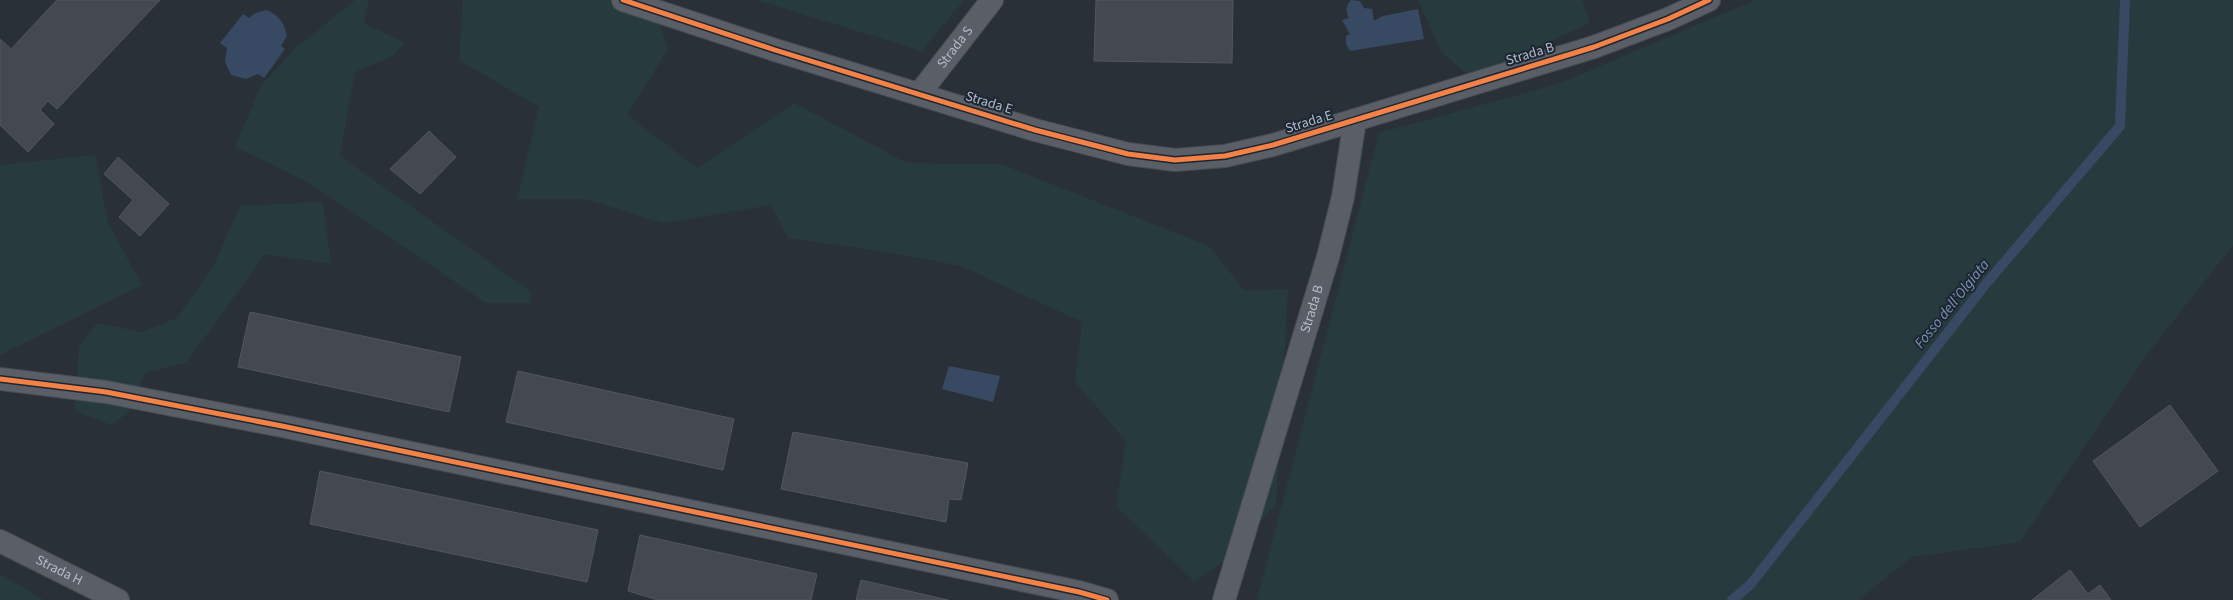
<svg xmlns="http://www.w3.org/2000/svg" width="2233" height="600" font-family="'Source Sans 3',sans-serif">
	<rect width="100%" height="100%" fill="#2a3038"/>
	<path fill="#273a3e" d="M355,0H369L364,23L405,43L393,56L355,72L340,156L530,291L532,303H486L308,182L235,147L261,85L297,47Z
		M463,0H651L668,49L627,115L698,168L794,103L907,163L1001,164L1209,246L1245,291L1288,289L1276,504L1228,559L1194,581L1116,506L1126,441L1075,382L1082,322L961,266L887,252L788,238L771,205L663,223L585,199H517L539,107L459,60Z
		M756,0H964L922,51Z
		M1418,0H1582L1590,23L1470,78L1441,51Z
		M1755,0H2233V245L2142,361L2020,542L1912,557L1858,600H1257L1379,133L1558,84Z
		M95,155L108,223L142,285L0,355V165Z
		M323,202L331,264L265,254L187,362L145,373L128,413L111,425L75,411L79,347L97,323L142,332L177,318L214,265L240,206Z
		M0,574L44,600H0Z"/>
	<path fill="#384963" d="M1351,0L1360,1L1364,8L1372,9L1374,21L1383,16L1418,9L1424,39L1350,51L1346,44V36L1350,34L1342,20L1349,18C1345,11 1346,6 1351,0Z
		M267,10C280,17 284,22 287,36L281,46L285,49L264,78L258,74L246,79L231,75L225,62L227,48L220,43L243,14L249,18L255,13Z
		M949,366L1000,376L993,402L942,389Z"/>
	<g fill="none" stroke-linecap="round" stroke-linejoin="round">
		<path stroke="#384963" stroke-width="10" d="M1732,600L1750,585L1985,285L2120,126L2125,0"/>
	</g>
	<path fill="#444950" stroke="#52575f" d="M57,0H160L57,109L48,101L40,110L54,124L28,152L0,125V39L11,49Z
		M1096,0H1233L1232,63L1094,61Z
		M429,131L456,157L420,194L390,169Z
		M118,157L169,204L140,236L119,217L133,200L104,174Z
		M250,312L461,357L449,412L238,367Z
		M518,371L734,419L723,470L506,422Z
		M2170,405L2218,471L2140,527L2093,461Z
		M793,432L968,463L961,500L949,499L946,522L781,489Z
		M320,471L598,530L587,582L310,524Z
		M640,535L817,574L811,600H658L628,591Z
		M2070,570L2088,594L2100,585L2111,600H2032Z
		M861,580L948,600H856Z"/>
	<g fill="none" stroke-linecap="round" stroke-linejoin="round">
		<g stroke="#484c53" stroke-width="24">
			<g id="minor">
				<path d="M623,0L775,50L1035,130L1128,154L1175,160L1225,156L1273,145L1355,120L1594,47L1668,19L1709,0"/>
				<path id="s1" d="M919,94L992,0"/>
				<path d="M0,379L106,392L282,426L1079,592L1107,600"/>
				<path id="s2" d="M0,541L118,600"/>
				<path id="s3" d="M1224,600L1328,257L1343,197L1355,120"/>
			</g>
		</g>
		<use href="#minor" stroke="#5a5e66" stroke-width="22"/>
		<g stroke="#1d2633" stroke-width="8">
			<path id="cycleway" d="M623,0L775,50L1035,130L1128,154L1175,160L1225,156L1273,145L1355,120L1594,47L1668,19L1709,0
				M0,379L106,392L282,426L1079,592L1107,600"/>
		</g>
		<use href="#cycleway" stroke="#f48246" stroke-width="5"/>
	</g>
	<g text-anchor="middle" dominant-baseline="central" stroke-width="4" stroke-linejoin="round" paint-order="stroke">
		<g font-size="14" fill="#b4bcc9" stroke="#1d2633">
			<text stroke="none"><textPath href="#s1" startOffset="59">Strada S</textPath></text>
			<text transform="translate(1530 54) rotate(-17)">Strada B</text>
			<text transform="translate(989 103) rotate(17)">Strada E</text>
			<text transform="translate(1309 122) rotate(-17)">Strada E</text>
			<text stroke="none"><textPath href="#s3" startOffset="304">Strada B</textPath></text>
			<text stroke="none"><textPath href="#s2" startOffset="66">Strada H</textPath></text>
		</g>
		<g font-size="15" font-style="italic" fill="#7c92b1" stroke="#1d2633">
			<text transform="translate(1952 304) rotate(-51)">Fosso dell’Olgiata</text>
		</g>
	</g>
</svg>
